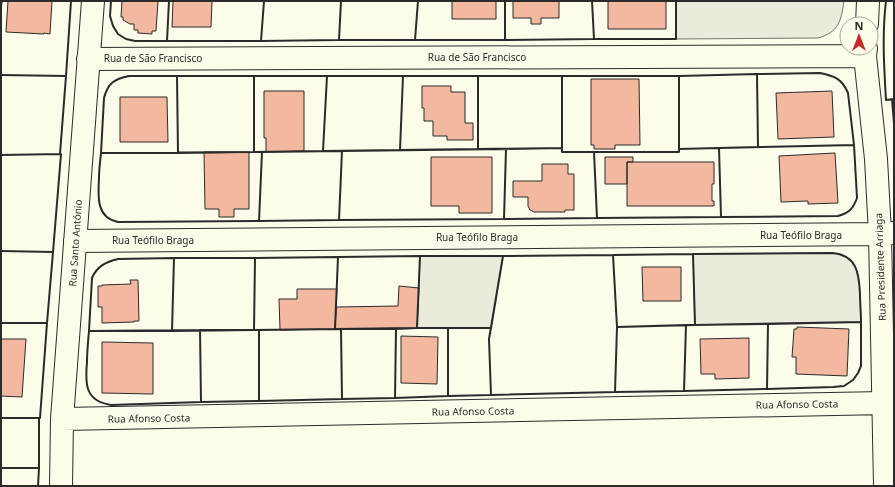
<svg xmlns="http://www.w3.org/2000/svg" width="895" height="487" font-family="'Noto Sans',sans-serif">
	<rect width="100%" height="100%" fill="#fdfbea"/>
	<path fill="#ecebdb" stroke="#74746e" d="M676,1H844C841,21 839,32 818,38L676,39Z
		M832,253C857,255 859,273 860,294C860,303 861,313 861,322L695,325L693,254Z
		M420,256H503L491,328H417Z"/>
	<path fill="#f2b8a0" stroke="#2b2b2b" d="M8,1H52L50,34L44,33V34L6,32Z
		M122,1H158L156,31H152V34L138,33V30H134V24H130L123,20V17H121Z
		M173,1H212L211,27H172Z
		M452,1H496V19H452Z
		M513,1H559V18H541V24H531V18H513Z
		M608,1H666V29H608Z
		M591,79H639L640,145H615V149H594V145H591Z
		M422,86H451V92H465V123H473V140H447V136H433V121H424V108H422Z
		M264,91H304V151L266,152V138H264Z
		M832,91L834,137L778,139L776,93Z
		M120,97H167L168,142H120Z
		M204,152H249V209H234V217H219V209H205Z
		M835,153L838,203L808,204V201L781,202L779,156Z
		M431,157H492V213H459V206H431Z
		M605,157H633V162H627V184H605Z
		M627,162H714V184H712V201H714V206H627Z
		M542,164H568V174H574V210H565V212H534L530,210L528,206V197H513V181H542Z
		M642,267H681V301H643Z
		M130,280H138L139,321H134V322L102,323V307H98V286H102V285L131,284Z
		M399,286L419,288L417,328L335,329L336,307L398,306Z
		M297,289H337L335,329L280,330L279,299H297Z
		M797,327L849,329L847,376L796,374V357H792L794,329H797Z
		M401,336L438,337L437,384L401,383Z
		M749,338V378L715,379V374H701L700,339Z
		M1,339H26L22,397L1,396Z
		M102,342L153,343V394L102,393Z"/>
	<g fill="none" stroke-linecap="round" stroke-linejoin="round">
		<g stroke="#2b2b2b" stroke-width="24">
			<path id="minor" d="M867,24L868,1
				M866,48L865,56L876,159L880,234L885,486
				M88,59L865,56
				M75,241L880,234L894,233
				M62,419L884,403
				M61,486L62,419L93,1"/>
		</g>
		<use href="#minor" stroke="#fdfbea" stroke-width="22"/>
		<path stroke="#2b2b2b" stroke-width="2" d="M111,1L110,16L113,26L118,34L126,39L135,41H167
			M169,1L167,41H261L264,1
			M418,1L415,40H505V1
			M886,1C882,34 884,67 886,100L894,99
			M1,5L2,1
			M339,39V40H415
			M505,39V40L594,39L592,1
			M594,39H676V1
			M261,40V41L339,40L341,1
			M820,73C835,76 842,79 848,93L854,145L758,147L757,74Z
			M757,74L758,147L679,149V76Z
			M1,75L66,76L60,154
			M65,76H66L71,1
			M129,76H177L178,153H101L104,98C108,83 114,79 129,76Z
			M177,76H254V152L178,153Z
			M254,76H327L323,151L254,152Z
			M327,76H403L400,150L323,151Z
			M403,76H478V149L400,150Z
			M478,76H562V148L478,149Z
			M562,76H679V152H562Z
			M892,99L894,124
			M854,145L857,198C853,209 849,213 838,216L721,217L719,148Z
			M562,148V152H594L597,218L504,219L506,149Z
			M719,148L721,217L597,218L594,152H679V149Z
			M506,149L504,219L339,220L342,151Z
			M342,151L339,220L259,221L262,152Z
			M262,152L259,221L118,222C96,218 98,196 99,178C99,170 100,162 101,153Z
			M1,155L61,154L53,252L1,251
			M832,253C857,255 859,273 860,294C860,303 861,313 861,322L695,325L693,254Z
			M693,254L695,325L617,327L613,255Z
			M613,255L617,327L615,392L491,395L489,339L503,256Z
			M420,256L417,328L335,329L338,257Z
			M420,256H503L491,328H417Z
			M338,257L335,329L254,330L255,258Z
			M174,258H255L254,330L172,331Z
			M174,258L172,331H89L92,278C97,266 106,262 118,259Z
			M861,322V366L858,373L853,380L844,386L833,387L767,389L768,324Z
			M1,323H47L40,418H1
			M47,323L53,252H51
			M768,324L767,389L684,391L686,325Z
			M686,325L684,391L615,392L617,327Z
			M417,328H448V396L395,398L396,329Z
			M448,328H491L489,339L491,395L448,396Z
			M341,329L342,399L259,401V330Z
			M341,329H396L395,398L342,399Z
			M200,330L201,402L111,405C85,401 85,384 87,362C87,352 88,342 89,331Z
			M200,330H259V401L201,402Z
			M1,468H39V418
			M37,468H39L38,486"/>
	</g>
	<g text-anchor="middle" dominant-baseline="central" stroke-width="3" stroke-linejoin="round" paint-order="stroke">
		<g font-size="10" fill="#2b2b2b" stroke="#fdfbea">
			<text x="477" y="57">Rua de São Francisco</text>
			<text x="153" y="58">Rua de São Francisco</text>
			<text x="801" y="235">Rua Teófilo Braga</text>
			<text x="477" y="237">Rua Teófilo Braga</text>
			<text x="153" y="240">Rua Teófilo Braga</text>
			<text transform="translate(75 243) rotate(-86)">Rua Santo António</text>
			<text transform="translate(880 267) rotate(-92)">Rua Presidente Arriaga</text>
			<text transform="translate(797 404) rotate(-1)">Rua Afonso Costa</text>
			<text transform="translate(473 411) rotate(-1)">Rua Afonso Costa</text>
			<text transform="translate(149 418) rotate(-1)">Rua Afonso Costa</text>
		</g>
	</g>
	<rect width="895" height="487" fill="none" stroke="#2b2b2b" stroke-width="4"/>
	<g transform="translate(859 36)"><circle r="19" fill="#fdfbea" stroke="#a9a89e"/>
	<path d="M0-3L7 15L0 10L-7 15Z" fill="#c62828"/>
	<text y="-6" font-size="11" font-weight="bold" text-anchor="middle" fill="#2b2b2b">N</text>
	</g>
</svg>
